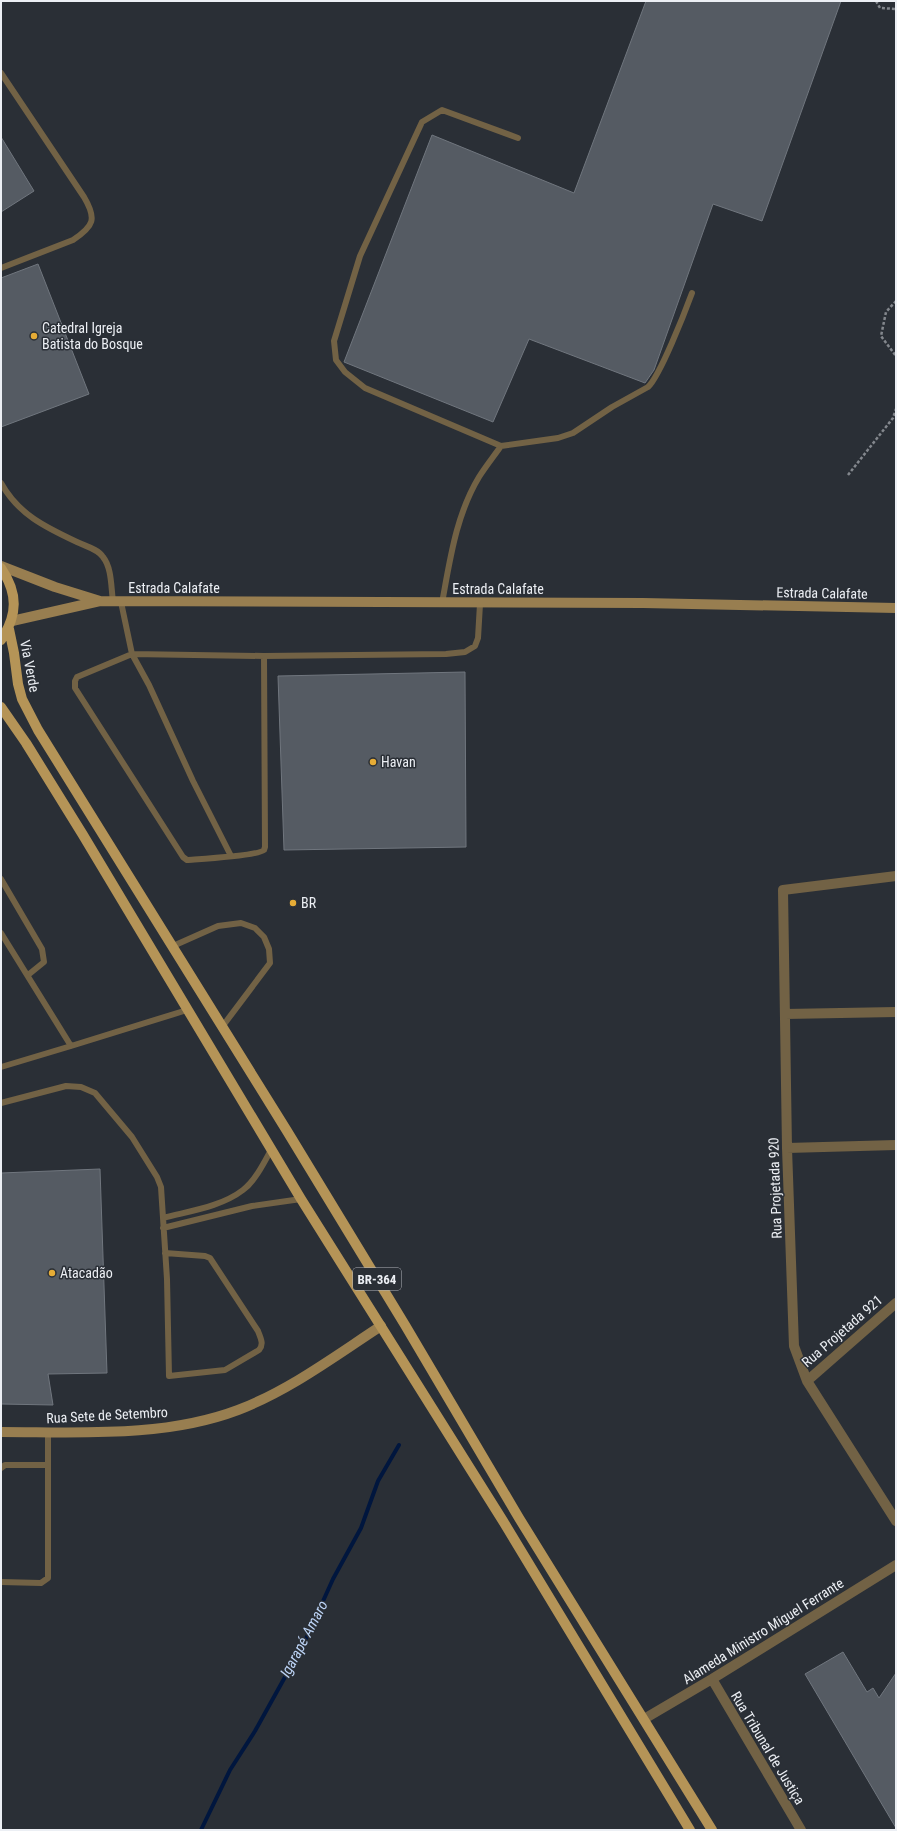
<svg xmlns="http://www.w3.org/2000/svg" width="897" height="1831" font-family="'Roboto Condensed',sans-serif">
	<rect width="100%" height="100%" fill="#2a2f36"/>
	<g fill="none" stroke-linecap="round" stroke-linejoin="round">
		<path stroke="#00163e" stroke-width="4" d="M201,1830L230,1770L255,1731L305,1641L333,1579L361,1528L378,1481L399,1445"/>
	</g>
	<path fill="#555b63" stroke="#70767e" d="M646,1H841L762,221L713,204L654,370L645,383L529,339L493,422L344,362L432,135L574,193Z
		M1,137L34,191L1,212Z
		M38,264L89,394L1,427V278Z
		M465,672L466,847L284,850L278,676Z
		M100,1169L107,1373L48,1374L53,1405L1,1404V1173Z
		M843,1652L867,1692L873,1688L879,1698L896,1673V1828L805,1674Z"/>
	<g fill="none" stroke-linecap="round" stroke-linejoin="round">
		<path stroke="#83878d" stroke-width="2.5" stroke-dasharray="3 2" stroke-linecap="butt" d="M876,1L880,8L896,9
			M896,301L886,312L881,336L896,356
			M848,475L893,418L896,409"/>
		<path stroke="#726245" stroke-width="6" d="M1,73L84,197C97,219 94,226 73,240L1,268
			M501,446L365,388L345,372L336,360L334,341L360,256L422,122L442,110L518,138
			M1,483C18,514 45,527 77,542C85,546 98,549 103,557C112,568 111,588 113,601
			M121,602L132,654L264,656L446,654L465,652L475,646L478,638L480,604
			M442,603C450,560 456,515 479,477C486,466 494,456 501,446L558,438L573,433L612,407L648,387C660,376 685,312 692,293
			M231,856L193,781L149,685L132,654L77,677L75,681V688L183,857L187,860C200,859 258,856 264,850L265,847L264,656
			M1,879L42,949L44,962L28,975
			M1,933L71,1046L187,1010
			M173,946L218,926L241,923L255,928L264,937L269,949L270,963L222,1027
			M1,1067L71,1046
			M1,1103L66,1086L81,1087L95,1093L132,1137L157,1177L161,1187L167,1279L169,1376L225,1370L259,1350C264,1344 261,1339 258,1331L210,1258L205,1256L165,1253
			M163,1218C189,1211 221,1207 243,1190C255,1181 264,1163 271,1150
			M163,1228L252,1206L301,1199
			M1,1468L5,1465H47
			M1,1582L41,1583L48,1578V1432"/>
		<path stroke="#726245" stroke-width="10" d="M896,876L783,890L787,1148L794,1346L807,1381L896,1521
			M785,1014L896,1012
			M787,1148L896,1145
			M807,1381L896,1303
			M712,1679L801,1830
			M644,1719L712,1679L896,1565"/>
		<path stroke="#987e50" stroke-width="10" d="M1,566L55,587L100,601
			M12,621L100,601L643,603L896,608
			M1,1432C79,1432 164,1438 238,1410C290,1390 335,1356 381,1326"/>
		<path stroke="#b59457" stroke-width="10" d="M1,568C18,593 18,615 1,640
			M9,629L14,653L18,684L22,699L38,730L287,1131L405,1325L519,1518L712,1830
			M1,707L26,743L83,835L301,1199L503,1521L690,1830"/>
	</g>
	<g fill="#e6ac36" stroke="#2a2f36" stroke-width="1.5">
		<circle cx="34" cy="336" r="4"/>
		<circle cx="373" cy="762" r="4"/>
		<circle cx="293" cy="903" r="4"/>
		<circle cx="52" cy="1273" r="4"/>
	</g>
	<g text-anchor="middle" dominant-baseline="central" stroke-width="3" stroke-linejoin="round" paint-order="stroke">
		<rect fill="#2a2f36" stroke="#b2b5bb" stroke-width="1" x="353" y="1268" width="48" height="22" rx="3"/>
		<g font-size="13" font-weight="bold" fill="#eceff4">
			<text x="377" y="1279">BR-364</text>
		</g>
		<g font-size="14" fill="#eceff4" stroke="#2a2f36" text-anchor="start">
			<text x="42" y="328">Catedral Igreja<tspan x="42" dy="16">Batista do Bosque</tspan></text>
			<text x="381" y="762">Havan</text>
			<text x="301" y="903">BR</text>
			<text x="60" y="1273">Atacadão</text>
		</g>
		<g font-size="14" fill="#eceff4" stroke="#2a2f36">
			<text x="174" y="588">Estrada Calafate</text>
			<text x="498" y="589">Estrada Calafate</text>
			<text transform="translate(822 593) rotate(1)">Estrada Calafate</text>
			<text transform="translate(30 666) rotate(79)">Via Verde</text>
			<text transform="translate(775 1188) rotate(-92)">Rua Projetada 920</text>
			<text transform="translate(842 1331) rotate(-41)">Rua Projetada 921</text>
			<text transform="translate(107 1415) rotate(-3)">Rua Sete de Setembro</text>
			<text transform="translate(763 1631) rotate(-32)">Alameda Ministro Miguel Ferrante</text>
			<text transform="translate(768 1748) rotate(59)">Rua Tribunal de Justiça</text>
		</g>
		<g font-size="15" font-style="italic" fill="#bcd3f5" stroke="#2a2f36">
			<text transform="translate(304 1639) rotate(-62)">Igarapé Amaro</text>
		</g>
	</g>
	<rect width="897" height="1831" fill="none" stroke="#eceff4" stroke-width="4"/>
</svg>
